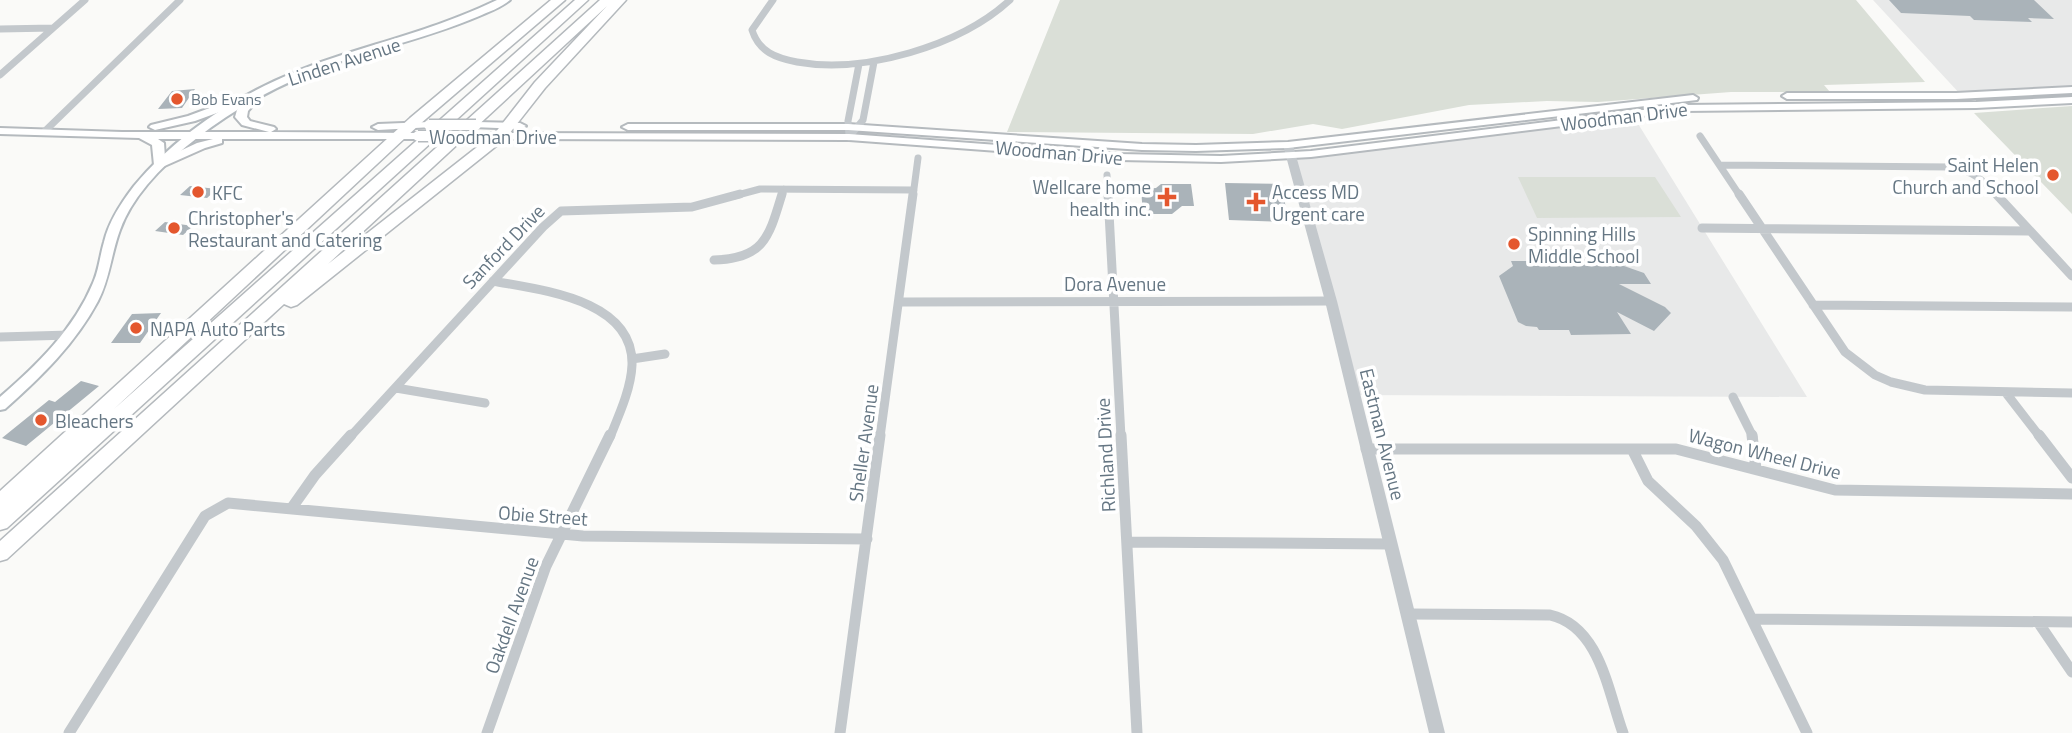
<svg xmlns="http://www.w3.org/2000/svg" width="2072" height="733" font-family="'Titillium Web',sans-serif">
	<rect width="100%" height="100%" fill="#fafaf8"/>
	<path fill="#e8e9e9" d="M1873,0H2072V89L1961,95Z
		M1632,114L1807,397L1353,395L1293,155Z"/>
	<path fill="#dadfd7" d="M1060,0H1856L1925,82L1824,85L1830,92H1731L1598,102L1547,101L1469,105L1342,129L1313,124L1253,134L1007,132Z
		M2072,106V214L1974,113Z
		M1518,177H1655L1681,217L1537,218Z"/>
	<path fill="#aab3b9" d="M1889,0H2034L2054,19L2028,18L2032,22L1974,20L1970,16L1901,13Z
		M195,89L182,108L158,109L172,91Z
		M1225,183L1282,184L1288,222L1229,220Z
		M1161,184H1191L1194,206H1182L1172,214H1143L1141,189L1156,188Z
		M190,186L217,189L207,198L180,195Z
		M165,222L193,226L183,235L155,231Z
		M1558,259H1621L1624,266L1644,273L1651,284H1619L1665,307L1671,313L1654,331L1617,312L1631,334L1571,335L1569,330H1539L1537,327L1526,326L1518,322L1499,276L1513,266L1511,261H1559Z
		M161,313L140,343H111L132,314Z
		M81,381L99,386L26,446L2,438L49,400L55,402Z"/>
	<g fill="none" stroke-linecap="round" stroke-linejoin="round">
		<g stroke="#b3babf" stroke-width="4">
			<path id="secondary" d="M497,0H510C501,8 488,12 477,17C437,34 394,45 351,58C296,76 243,102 197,138C167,161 133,194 120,230C111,254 110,278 98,301C75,344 41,377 5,409L0,410V397C37,365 74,329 93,283C99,270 100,255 104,242C109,221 121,203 134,186C188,121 263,80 342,55C395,38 448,24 497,0Z"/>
		</g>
		<g stroke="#b5babe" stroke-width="4">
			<path id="primary" d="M2072,87V93L1956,99H1787L1782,96L1787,93H1956Z
				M260,89L265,92L248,111L247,117L250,121L274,127L276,129L271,132L418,133L424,136L418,139H222V143L205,148L160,168L154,165L152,145L139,138L0,134V128L122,132H269L242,125L235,117L237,110L244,103L195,121L155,130L149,127L151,125L188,116L242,96H250ZM158,139H213L197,143L165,158L164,143Z
				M1693,95L1698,98L1697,100L1288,148L1196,151L1142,150L848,130H628L622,127L628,124H848L1142,144L1196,145L1288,142Z
				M2072,97V103L1976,108L1683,111L1311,157L1221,162L1119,160L849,140L464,139L458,136L464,133L849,134L1119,154L1221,156L1311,151L1683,105L1976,102Z
				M429,122L435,125L433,127L378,130L372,127L378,124Z
				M476,122L520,123L526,126L520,129L472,127L470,125Z"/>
		</g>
		<g stroke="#b4b9bd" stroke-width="3">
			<path id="motorway" d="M551,0H565L420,124L114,409L575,0H588L7,528L0,530V491L410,118Z
				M600,0H626L545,88L505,139L297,305L291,307L284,304L7,559L0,561V541ZM607,6L535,82L495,133L328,264Z"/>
		</g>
		<path stroke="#c3c8cc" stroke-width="7" d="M773,0L752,30C759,52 776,58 797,62C864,74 960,46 1010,0
			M0,29L53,28
			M0,75L85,0
			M45,131L180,0
			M849,135L848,121L859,64
			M1700,136L1740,196
			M849,137L863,120L874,62
			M1720,165L1951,167C1973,171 1983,180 1998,196
			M1107,175L1108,196
			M734,196L760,189L914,190
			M782,196L784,189
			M913,196L918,158"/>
		<path stroke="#c3c8cc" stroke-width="9" d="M1108,194L1121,437
			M1739,194L1845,352L1875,375L1891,382L1925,390L2072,393
			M1996,194L2072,276
			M1702,228L2029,231
			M714,260C764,259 769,237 782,194
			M493,281C540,290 634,299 632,365C631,389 619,415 610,437
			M900,302L1331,301
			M1813,305L2072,307
			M0,337L70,335
			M632,359L665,354
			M396,388L485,403
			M2006,393L2040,437
			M1733,397L1753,437
			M350,437L543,227L561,211L692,207L740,194
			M880,437L913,194"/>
		<path stroke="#c3c8cc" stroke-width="11" d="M1121,435L1137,733
			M1752,435L1756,469
			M2039,435L2072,478
			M1366,449H1676L1835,490L2072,494
			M1632,449L1648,481L1696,526L1723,560L1807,733
			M291,509L315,475L351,435
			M1127,542L1390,544
			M1409,614L1550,615C1600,626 1608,692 1623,733
			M1753,619L2072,622
			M2038,622L2072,672
			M69,733L205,516L228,503L583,536L867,539
			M487,733L546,566L610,435
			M840,733L880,435"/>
		<path fill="#c3c8cc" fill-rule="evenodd" d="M1288,142L1293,145L1337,301L1445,733H1429L1325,301L1283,145Z"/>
		<use href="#secondary" fill="#fff" fill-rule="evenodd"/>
		<use href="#primary" fill="#fff" fill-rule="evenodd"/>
		<use href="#motorway" fill="#fff" fill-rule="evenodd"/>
		<g stroke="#b5babe" stroke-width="13" stroke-linecap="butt">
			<path id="primary-bridge" d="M429,125H476
				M418,136H464"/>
		</g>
		<use href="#primary-bridge" stroke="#fff" stroke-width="10"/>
	</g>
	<g fill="#e4572e" stroke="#fff" stroke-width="2.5">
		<circle cx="177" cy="99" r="7"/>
		<circle cx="2053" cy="175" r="7"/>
		<circle cx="198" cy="192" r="7"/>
		<path d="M1163.5 186.5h7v7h7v7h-7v7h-7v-7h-7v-7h7z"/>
		<path d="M1252.5 191.5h7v7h7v7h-7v7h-7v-7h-7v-7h7z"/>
		<circle cx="174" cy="228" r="7"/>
		<circle cx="1514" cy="244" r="7"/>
		<circle cx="136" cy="328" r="7"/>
		<circle cx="41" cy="420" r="7"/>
	</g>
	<g text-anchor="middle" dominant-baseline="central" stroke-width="7" stroke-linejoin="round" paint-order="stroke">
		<g font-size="16" fill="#657683" stroke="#fff" text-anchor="start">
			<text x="191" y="99">Bob Evans</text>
		</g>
		<g font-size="19" fill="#657683" stroke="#fff">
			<text transform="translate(344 61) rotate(-18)">Linden Avenue</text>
			<text transform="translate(1624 116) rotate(-7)">Woodman Drive</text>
			<text x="493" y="136">Woodman Drive</text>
			<text transform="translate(1059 152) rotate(5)">Woodman Drive</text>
			<text transform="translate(503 246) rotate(-46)">Sanford Drive</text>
			<text x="1115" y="283">Dora Avenue</text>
			<text transform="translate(1383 434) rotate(76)">Eastman Avenue</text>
			<text transform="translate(863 443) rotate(-82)">Sheller Avenue</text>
			<text transform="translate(1765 453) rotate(14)">Wagon Wheel Drive</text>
			<text transform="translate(1105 455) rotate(-93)">Richland Drive</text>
			<text transform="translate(543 515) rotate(4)">Obie Street</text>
			<text transform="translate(511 615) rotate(-70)">Oakdell Avenue</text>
		</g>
		<g font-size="19" fill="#657683" stroke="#fff" text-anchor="start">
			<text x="2039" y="164" text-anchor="end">Saint Helen<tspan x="2039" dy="22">Church and School</tspan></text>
			<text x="1151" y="186" text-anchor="end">Wellcare home<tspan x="1151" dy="22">health inc.</tspan></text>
			<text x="1272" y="191">Access MD<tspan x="1272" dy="22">Urgent care</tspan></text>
			<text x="212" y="192">KFC</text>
			<text x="188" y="217">Christopher's<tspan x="188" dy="22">Restaurant and Catering</tspan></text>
			<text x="1528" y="233">Spinning Hills<tspan x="1528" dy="22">Middle School</tspan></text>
			<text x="150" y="328">NAPA Auto Parts</text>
			<text x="55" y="420">Bleachers</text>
		</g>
	</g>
</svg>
